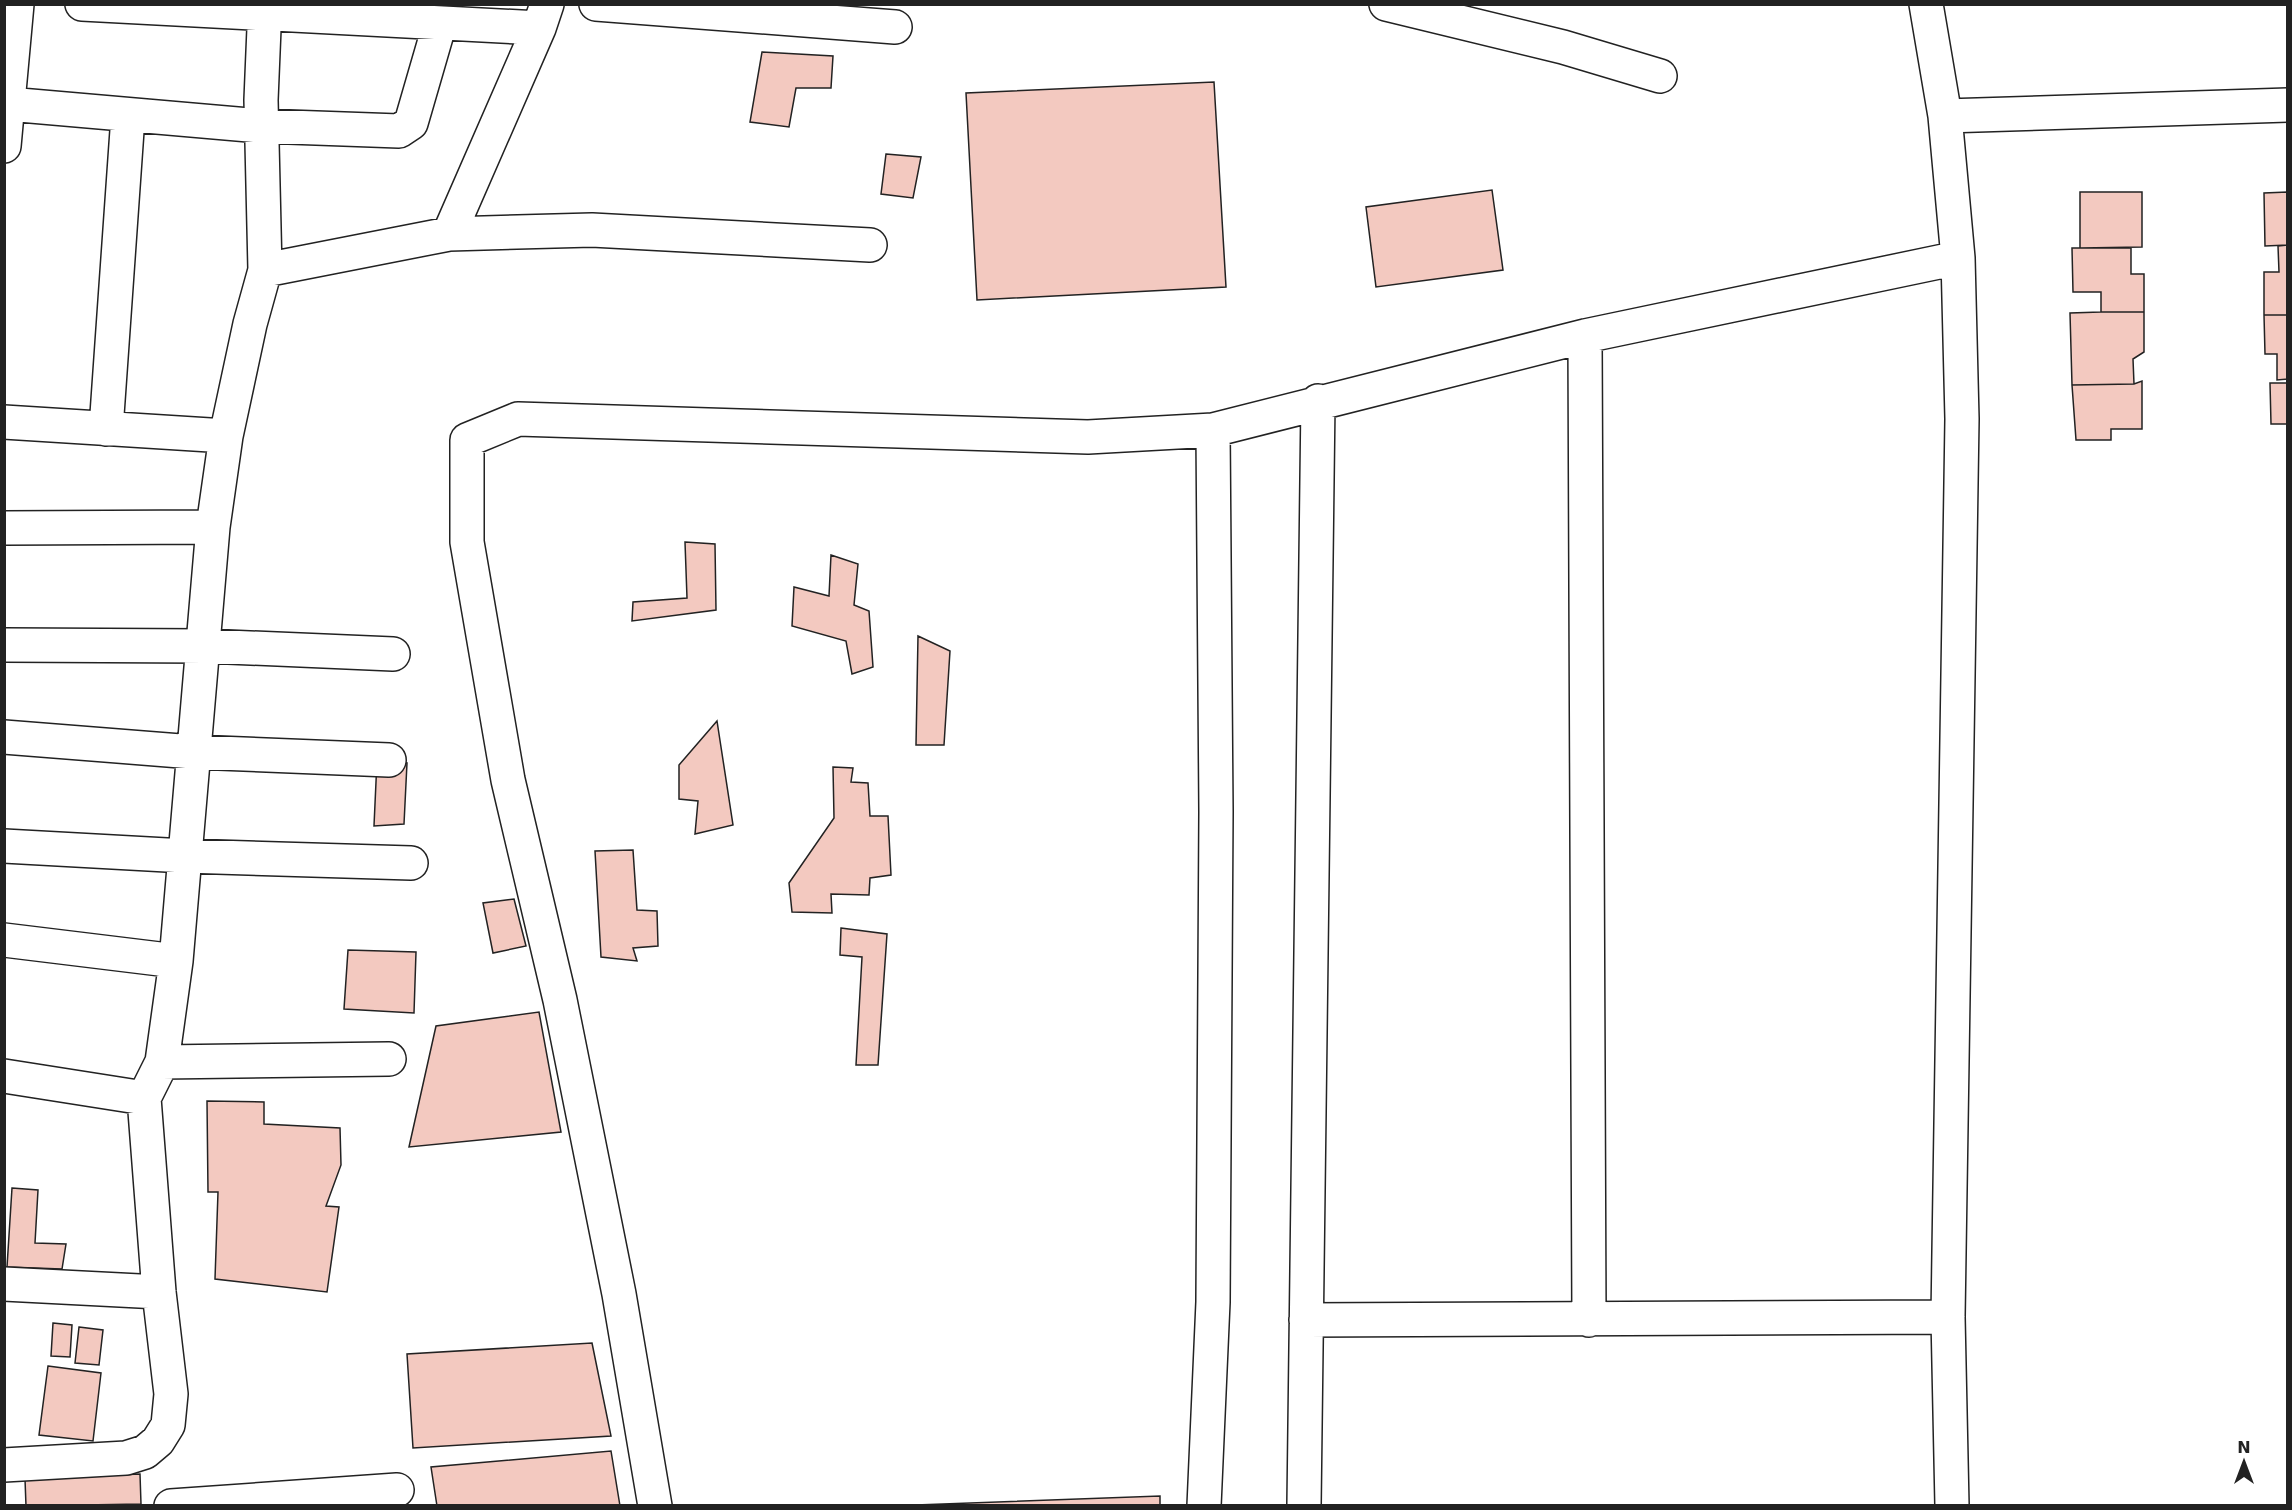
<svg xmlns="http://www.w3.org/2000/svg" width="2292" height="1510" font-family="'DejaVu Sans',sans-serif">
	<rect width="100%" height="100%" fill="#fff"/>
	<path fill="#f3c9c0" stroke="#222" stroke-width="1.5" d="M762,52L833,56L831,88H796L789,127L750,122Z
		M1214,82L1226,287L977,300L966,93Z
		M886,154L921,157L913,198L881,194Z
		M1492,190L1503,270L1376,287L1366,207Z
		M2080,192H2142V247L2080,248Z
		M2288,192V245L2265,246L2264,193Z
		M2288,245V315H2264V272H2279L2278,246Z
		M2072,248H2131V274H2144V312H2101V292H2073Z
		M2101,312H2144V352L2133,359L2134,384L2072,385L2070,313Z
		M2264,315H2288V379L2277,380V354H2265Z
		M2142,381V429H2111V440H2076L2072,385L2134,384Z
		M2270,383H2288V424H2271Z
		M685,542L715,544L716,610L632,621L633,602L687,598Z
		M831,555L858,564L854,605L869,611L873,667L852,674L846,641L792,626L794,587L829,596Z
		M918,636L950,651L944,745H916Z
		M717,721L733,825L695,834L698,801L679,799V765Z
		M377,760L407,763L404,824L374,826Z
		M833,767L853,768L851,782L868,783L870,816H888L891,875L870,878L869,895L831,894L832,913L792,912L789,883L834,818Z
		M633,850L637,910L657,911L658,946L633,948L637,961L601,957L595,851Z
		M514,899L526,946L493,953L483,903Z
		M841,928L887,934L878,1065H856L862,957L840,955Z
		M348,950L416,952L414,1013L344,1009Z
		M539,1012L561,1132L409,1147L436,1026Z
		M207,1101L264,1102V1124L340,1128L341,1165L326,1206L339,1207L327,1292L215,1279L218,1192H208Z
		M12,1188L38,1190L35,1243L66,1244L62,1269L7,1267Z
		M53,1323L72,1325L70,1357L51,1356Z
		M79,1327L103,1330L99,1365L75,1363Z
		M592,1343L611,1436L413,1448L407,1354Z
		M48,1366L101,1373L93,1441L39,1435Z
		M611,1451L620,1506H437L431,1467Z
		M140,1474L141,1504L26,1506L25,1479Z
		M1160,1496V1506H888Z"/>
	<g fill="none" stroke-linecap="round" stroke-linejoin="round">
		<g stroke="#222" stroke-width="36">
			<path id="minor" d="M82,4L539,28
				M596,4L895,27
				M1386,4L1563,47L1660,76
				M1926,4L1945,116L1958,258L1962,419L1948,1317L1952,1506
				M8,104L261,126L399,131L411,123L440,23
				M1945,116L2288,105
				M4,146L17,4
				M449,234L539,28L547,4
				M265,270L449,234L592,230L870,245
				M1585,336L1589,1320
				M4,422L226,436
				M106,429L128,116
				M4,528L213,527
				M4,645L205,646L393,654
				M4,737L193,752L389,760
				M4,846L185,856L411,863
				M4,940L176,961
				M162,1062L389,1059
				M4,1076L144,1098
				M4,1284L159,1292
				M1306,1320L1948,1317
				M4,1465L126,1458L145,1452L158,1441L168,1425L171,1394L159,1292L144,1098L162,1062L176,961L213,527L226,436L250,324L265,270L261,100L265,4
				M171,1506L397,1490
				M655,1506L619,1294L560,1000L508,780L467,542V440L518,419L1088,437L1213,430L1585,336L1958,258
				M1204,1506L1213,1302L1216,812L1213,430
				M1304,1506L1318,401"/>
		</g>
		<use href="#minor" stroke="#fff" stroke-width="33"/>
	</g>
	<rect width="2292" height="1510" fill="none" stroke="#222222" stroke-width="12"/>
	<g transform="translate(2244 1462)" stroke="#ffffff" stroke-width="4.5" paint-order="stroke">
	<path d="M0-4.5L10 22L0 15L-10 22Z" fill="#222222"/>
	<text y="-9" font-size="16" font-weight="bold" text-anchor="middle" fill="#222222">N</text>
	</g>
</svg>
